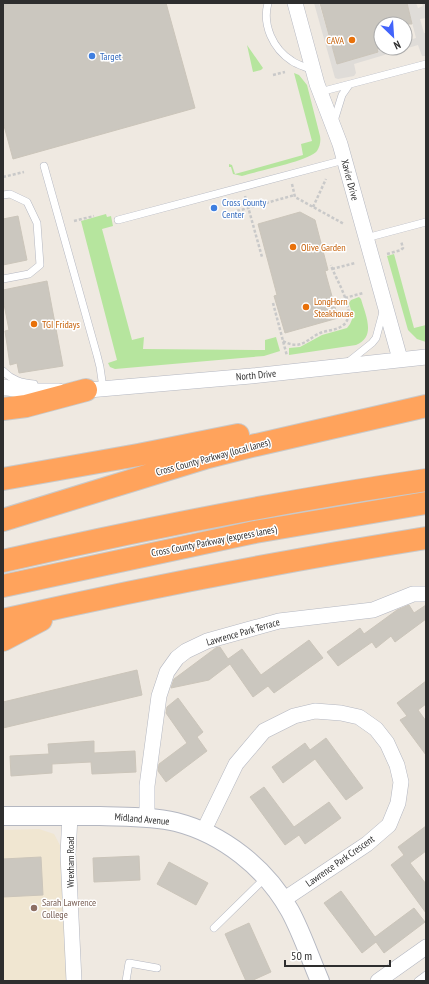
<svg xmlns="http://www.w3.org/2000/svg" width="429" height="984" font-family="'PT Sans Narrow',sans-serif">
	<rect width="100%" height="100%" fill="#efe9e1"/>
	<path fill="#f0e6d1" d="M39,829L54,834L62,849L68,981H3V830Z"/>
	<path fill="#b6e59e" d="M247,45L263,68L261,70L253,72Z
		M294,73L299,75L307,85L320,136C321,141 320,146 317,151C309,161 257,171 242,176L233,174L231,167H229V164L232,165L235,174L303,155L301,144L312,141Z
		M106,214L107,217L111,216L113,226L102,229L132,340L144,337L143,349L265,350V340L276,337L280,351L264,356L115,369L110,367L108,363L117,360L81,221Z
		M394,254L414,328L426,325V342L417,339L408,330L387,256Z
		M359,297L361,299C365,314 377,337 356,345L289,355V348L300,347L322,335L347,328L350,324L353,317L349,303L351,300Z"/>
	<path fill="#dfdcd8" d="M314,3H319L337,64L378,52L377,49L405,48V41L416,38L407,3H416L418,8L423,6L422,3H426V18L420,19L424,33H426V56H422L418,45L354,64L356,73L354,76L338,79L335,78Z"/>
	<path fill="#cbc7bf" stroke="#cbc5ba" d="M3,3H166L195,108L13,159L3,122Z
		M320,3H407L412,24H381V48L377,49L378,52L337,64Z
		M300,212L315,220L328,270L325,271L338,318L285,333L274,296L277,295L258,224Z
		M18,216L27,260L3,265V219Z
		M47,281L63,366L19,373L17,363L10,365L5,331L9,330L3,299V290Z
		M409,605L414,613L426,605V619L395,642L391,636L376,648L372,642L338,666L327,652L360,628L364,634L397,610Z
		M309,640L323,658L274,693L268,686L253,697L230,664L209,680L171,688L174,679L217,647H220L228,659L242,649L261,675Z
		M137,670L142,695L3,728V702Z
		M426,681V704L418,710L426,721V755L400,720L407,716L397,703Z
		M178,698L203,732L197,737L207,751L166,782L158,771L159,764L187,743L166,713L167,707Z
		M326,738L363,788L346,800L315,759L283,783L272,767L305,743L310,750Z
		M94,741V753L135,751L136,772L92,774L91,762L52,764V773L11,776L10,756L49,754L48,744Z
		M264,787L294,827L329,802L341,818L305,844L299,835L285,845L250,797Z
		M426,826V851L410,863L426,884V913L391,865L404,855L398,847Z
		M139,856L140,880L94,882L93,858Z
		M41,857L43,895L3,897V859Z
		M169,862L208,883L196,905L157,884Z
		M341,891L375,937L414,908L425,922L384,953L376,942L362,953L324,903Z
		M249,923L271,972L251,981H246L225,934Z"/>
	<g fill="none" stroke-linecap="round" stroke-linejoin="round">
		<g stroke="#b4b7c1" stroke-width="8">
			<path id="service" d="M268,3C262,25 273,49 292,61C298,65 306,67 312,70
				M320,92L426,64
				M334,121L342,95L349,85
				M44,166L97,355L100,367L103,388
				M3,195L10,194L27,202L37,223L40,265L29,274L3,279
				M118,220L344,160
				M366,238L426,222
				M347,363L372,343L376,338L383,312
				M3,371C12,380 21,383 34,384
				M214,928L265,878
				M126,981L129,963L157,968
				M418,981L426,975"/>
		</g>
		<g stroke="#b4b7c1" stroke-width="16">
			<path id="minor" d="M295,3L317,84L340,144L400,359
				M3,387L25,391H59
				M77,391L251,376L426,357
				M70,816L68,854L74,981
				M147,818V786L159,696L167,672L177,658L186,651L207,641L279,621L373,610L413,594H426
				M203,832L236,764L264,731L294,716L315,711L341,713L359,717L376,729L387,743L397,765L401,782L398,803L389,825L367,844L283,900
				M378,981L426,947"/>
		</g>
		<g stroke="#b4b7c1" stroke-width="20">
			<path id="tertiary" d="M3,816C35,816 68,816 100,816C125,817 151,816 176,822C223,834 266,868 290,911C302,933 310,958 320,981"/>
		</g>
		<g stroke="#c9c9c9" stroke-width="24">
			<path id="motorway" d="M3,409L26,406L86,390
				M3,479L138,455L238,435
				M3,520L208,457L256,445L426,406
				M3,561C143,529 284,501 426,480
				M3,586L255,532L426,503
				M3,620C143,588 284,561 426,538
				M3,640L41,620"/>
		</g>
		<path stroke="#c9c9c9" stroke-width="2.5" stroke-dasharray="3 2" stroke-linecap="butt" d="M273,75L285,72
			M3,177L24,172
			M292,184L295,197L344,224
			M245,196L262,257
			M313,207L326,179
			M237,211L295,195
			M74,221L94,216
			M387,254L401,250L403,248L401,241
			M332,269L355,263
			M345,298L363,293
			M273,303L287,356
			M283,341C298,349 304,343 316,335C324,330 335,331 342,326C360,315 335,279 331,265"/>
		<use href="#service" stroke="#fff" stroke-width="7"/>
		<use href="#minor" stroke="#fff" stroke-width="15"/>
		<use href="#tertiary" stroke="#fff" stroke-width="18"/>
		<use href="#motorway" stroke="#ffa35c" stroke-width="22"/>
	</g>
	<g fill="#e8710a" stroke="#fff" stroke-width="1.5">
		<circle cx="352" cy="40" r="4"/>
		<circle cx="293" cy="247" r="4"/>
		<circle cx="306" cy="307" r="4"/>
		<circle cx="34" cy="324" r="4"/>
	</g>
	<g fill="#3f7fe0" stroke="#fff" stroke-width="1.5">
		<circle cx="92" cy="56" r="4"/>
		<circle cx="214" cy="208" r="4"/>
	</g>
	<circle fill="#8d6e63" stroke="#fff" stroke-width="1.5" cx="34" cy="908" r="4"/>
	<g text-anchor="middle" dominant-baseline="central" stroke-width="3" stroke-linejoin="round" paint-order="stroke">
		<g font-size="10" fill="#c56008" stroke="#fff" text-anchor="start">
			<text x="344" y="40" text-anchor="end">CAVA</text>
			<text x="301" y="247">Olive Garden</text>
			<text x="314" y="301">LongHorn<tspan x="314" dy="12">Steakhouse</tspan></text>
			<text x="42" y="324">TGI Fridays</text>
		</g>
		<g font-size="10" fill="#366cbe" stroke="#fff" text-anchor="start">
			<text x="100" y="56">Target</text>
			<text x="222" y="202">Cross County<tspan x="222" dy="12">Center</tspan></text>
		</g>
		<g font-size="10" fill="#2e2e2e" stroke="#fff">
			<text transform="translate(350 180) rotate(75)">Xavier Drive</text>
			<text transform="translate(256 375) rotate(-5)">North Drive</text>
			<text transform="translate(213 457) rotate(-15)">Cross County Parkway (local lanes)</text>
			<text transform="translate(214 541) rotate(-11)">Cross County Parkway (express lanes)</text>
			<text transform="translate(243 632) rotate(-16)">Lawrence Park Terrace</text>
			<text transform="translate(142 819) rotate(5)">Midland Avenue</text>
			<text transform="translate(340 861) rotate(-35)">Lawrence Park Crescent</text>
			<text transform="translate(70 862) rotate(-90)">Wrexham Road</text>
		</g>
		<g font-size="10" fill="#785e54" stroke="#fff" text-anchor="start">
			<text x="42" y="902">Sarah Lawrence<tspan x="42" dy="12">College</tspan></text>
		</g>
	</g>
	<rect width="429" height="984" fill="none" stroke="#2e2e2e" stroke-width="8"/>
	<g transform="translate(393 36) rotate(155)"><circle r="19" fill="#ffffff" stroke="#ababab"/>
	<path d="M0-3L7 15L0 10L-7 15Z" fill="#4264fb"/>
	<text y="-6" font-size="11" font-weight="bold" text-anchor="middle" fill="#2e2e2e">N</text>
	</g>
	<path d="M285 960v6h105v-6" fill="none" stroke="#2e2e2e" stroke-width="2"/>
	<text x="291" y="960" font-size="12" fill="#2e2e2e" stroke="#ffffff" stroke-width="3" paint-order="stroke">50 m</text>
</svg>
